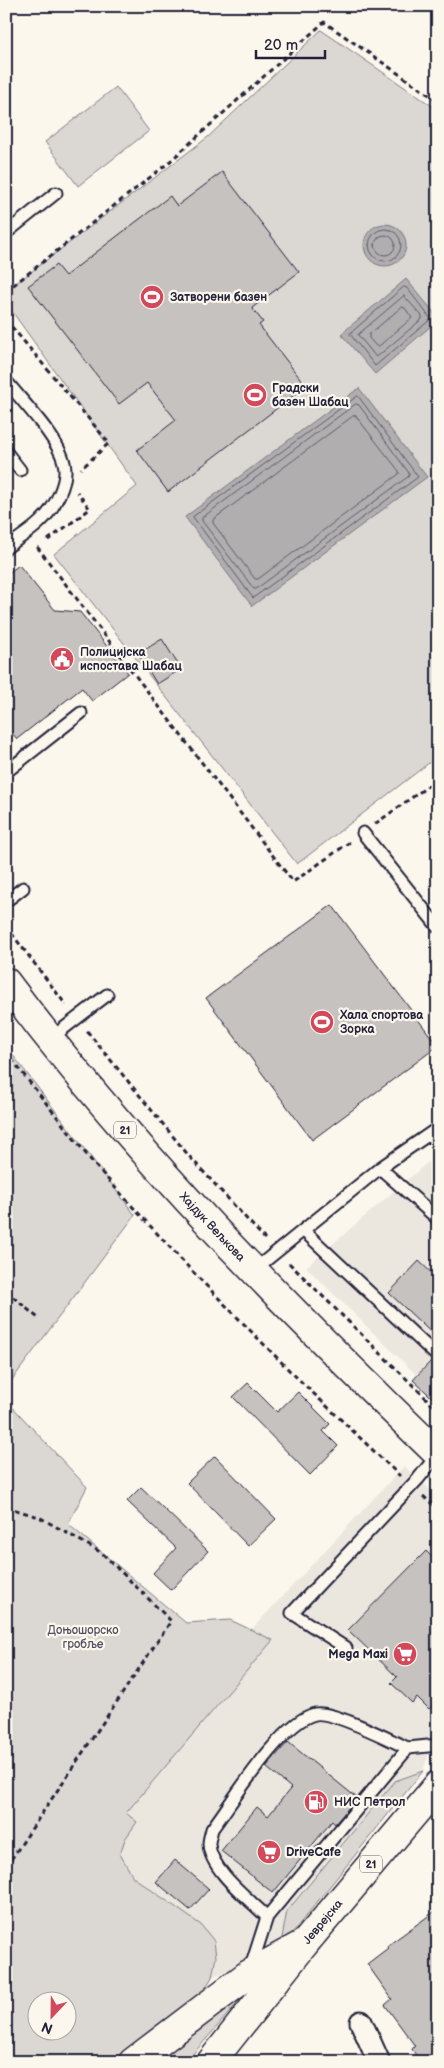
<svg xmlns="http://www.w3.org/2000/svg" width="444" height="2068" font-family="'Balsamiq Sans',sans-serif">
	<rect width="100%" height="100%" fill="#fbf7ec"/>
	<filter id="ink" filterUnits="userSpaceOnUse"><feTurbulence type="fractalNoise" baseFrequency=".02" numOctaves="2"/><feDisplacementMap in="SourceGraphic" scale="10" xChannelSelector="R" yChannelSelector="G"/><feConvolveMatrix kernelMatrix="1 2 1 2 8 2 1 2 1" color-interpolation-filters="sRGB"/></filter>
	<g filter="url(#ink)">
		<path fill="#ebe7df" d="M428,1162L438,1172V1396L306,1267Z
			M404,1466L438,1497V1724L423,1771L395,1781L287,1911L280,1948L212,1977L216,1957L201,1925L133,1877L120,1854L125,1839L137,1822L126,1813L272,1641L251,1630Z"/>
		<path fill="#dbd8d3" stroke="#7e7d87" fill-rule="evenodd" d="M321,30L438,110V756L297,864L54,554L137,486L6,303V291L208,137Z
			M116,87L149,131L78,186L45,142Z
			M6,1046L135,1215L6,1388Z
			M6,1400L87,1487L68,1524L186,1623L230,1620L273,1640L126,1813L137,1822L125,1839L120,1854L133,1877L201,1925L214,1941L216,1957L212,1977L201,1996L116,2062H6ZM38,2000H68V2030H38Z
			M423,1771L280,1948L287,1911L395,1781Z
			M235,1994L241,1999L186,2062H150Z"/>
		<path fill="#b1aeb0" stroke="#787681" d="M364 245a21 21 0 1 1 42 0a21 21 0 1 1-42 0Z
			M406,279L438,317V320L375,374L341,334Z
			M359,388L427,477L252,606L185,517Z"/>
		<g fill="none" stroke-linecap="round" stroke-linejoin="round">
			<path stroke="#5b5a6a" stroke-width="1" d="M369 245a16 16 0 1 1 32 0a16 16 0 1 1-32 0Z
				M375 245a10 10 0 1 1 20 0a10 10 0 1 1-20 0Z
				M404,287L407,288L431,319L375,366L350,334Z
				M404,296L422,316V319L378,356L376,357L358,335Z
				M402,307L405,308L412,318L379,346H376L369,338V335Z
				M358,396L418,477L253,598L193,517Z
				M356,404L359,405L409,473V476L256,589H254L202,521V518Z
				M355,415L399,471V474L258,579H255L213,523V520Z"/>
		</g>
		<path fill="#c6c2c0" stroke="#22223b" d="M222,172L299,272L252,308L263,322L259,325L306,386L168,492L137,450L176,420L147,383L119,404L28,286L56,265L65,276L170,196L177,206Z
			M19,565L55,610L80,612L128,673L92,701L82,688L17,739L6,726V575Z
			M162,639L181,669L157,684L138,654Z
			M332,905L438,1046L312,1140L206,998Z
			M419,1261L438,1279V1339L389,1293Z
			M431,1361L438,1362V1403L413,1380Z
			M248,1383L277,1412L298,1392L330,1424L323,1431L338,1446L310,1475L233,1397Z
			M215,1456L276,1519L248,1546L187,1483Z
			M141,1487L208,1551L171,1590L153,1573L176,1548L127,1501Z
			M426,1551L438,1563V1700L429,1709L417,1697L412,1703L391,1683L397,1677L348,1630Z
			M288,1742L357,1798L335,1824L332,1821L273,1893L221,1851L257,1807L268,1816L291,1788L266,1767Z
			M175,1860L209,1889L190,1910L156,1882Z
			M438,1909V2062H420L412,2049L415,2046L385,2005L392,1999L367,1964L388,1948L387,1946Z"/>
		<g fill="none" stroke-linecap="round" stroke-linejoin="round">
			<g stroke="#22223b" stroke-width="15">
				<path id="lane" d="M6,233L56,193
					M6,381C22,401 59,439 64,463C69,482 54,509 40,522C30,532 17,539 6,548
					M6,452L20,470
					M6,772L81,713
					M363,833L438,927
					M6,901L23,888
					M50,1039L107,995
					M380,1168L438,1219
					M304,1231L436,1355
					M254,1270L380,1168L438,1128
					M346,1648L292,1613L418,1479L438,1454
					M267,1917C249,1899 210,1870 209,1844C209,1839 211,1834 212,1829C233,1801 282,1721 315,1714C332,1710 390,1740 408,1748
					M250,1970L267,1917L408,1748L438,1745"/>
			</g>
			<g stroke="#22223b" stroke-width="25">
				<path id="street" d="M361,2022L379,2062"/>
			</g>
			<g stroke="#22223b" stroke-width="31">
				<path id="secondary" d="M133,2062L249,1974L305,1943"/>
			</g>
			<g stroke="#22223b" stroke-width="31">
				<path id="primary" d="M6,982C134,1154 284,1305 438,1454
					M211,2062L305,1943L438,1785"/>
			</g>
			<path stroke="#22223b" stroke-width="3" stroke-dasharray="5 4" stroke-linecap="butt" d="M6,291L167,164L324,22L438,101
				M6,320L109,443L81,469
				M48,540L90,509L77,492
				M39,547L38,548L293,882L350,842
				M375,824L438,779
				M6,926L66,1005
				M87,1031L189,1156L265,1239
				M6,1052L94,1164L141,1216L191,1270L290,1371L400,1476
				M289,1263L438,1410
				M6,1291L38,1318
				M423,1496L438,1509
				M6,1507L39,1517L102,1553L171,1621L6,1867"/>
			<use href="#lane" stroke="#fbf7ec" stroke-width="11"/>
			<use href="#street" stroke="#fbf7ec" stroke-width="21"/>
			<use href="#secondary" stroke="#fbf7ec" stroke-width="28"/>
			<use href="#primary" stroke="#fbf7ec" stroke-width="28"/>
		</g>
	</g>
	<defs>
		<g id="stadium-disc" transform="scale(1.25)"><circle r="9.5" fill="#d1495b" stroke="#fbf7ec"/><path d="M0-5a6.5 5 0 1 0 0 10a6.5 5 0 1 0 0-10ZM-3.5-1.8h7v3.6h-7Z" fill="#fff"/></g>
		<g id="civic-disc" transform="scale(1.25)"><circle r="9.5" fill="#d1495b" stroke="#fbf7ec"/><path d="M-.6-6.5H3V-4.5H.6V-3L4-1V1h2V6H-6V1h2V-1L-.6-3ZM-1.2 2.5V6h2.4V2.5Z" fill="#fff"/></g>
		<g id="supermarket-disc" transform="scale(1.25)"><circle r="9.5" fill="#d1495b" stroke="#fbf7ec"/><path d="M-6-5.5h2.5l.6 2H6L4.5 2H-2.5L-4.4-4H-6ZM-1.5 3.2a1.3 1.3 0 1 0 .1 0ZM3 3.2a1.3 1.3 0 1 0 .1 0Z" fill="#fff"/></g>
		<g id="fuel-disc" transform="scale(1.25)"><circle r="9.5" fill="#d1495b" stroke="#fbf7ec"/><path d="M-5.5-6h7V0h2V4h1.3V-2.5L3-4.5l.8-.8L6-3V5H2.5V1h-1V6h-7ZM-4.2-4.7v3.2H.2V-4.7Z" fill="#fff"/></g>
	</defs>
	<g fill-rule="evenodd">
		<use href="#stadium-disc" x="152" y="297"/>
		<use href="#stadium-disc" x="255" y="395"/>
		<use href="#civic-disc" x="62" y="659"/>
		<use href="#stadium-disc" x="322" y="1022"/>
		<use href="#supermarket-disc" x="405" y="1654"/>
		<use href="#fuel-disc" x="316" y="1802"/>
		<use href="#supermarket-disc" x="269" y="1852"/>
	</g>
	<g text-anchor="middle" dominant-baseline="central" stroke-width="4.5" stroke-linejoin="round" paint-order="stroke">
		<g fill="#fbf7ec" stroke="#636270" stroke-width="1">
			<rect x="114" y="1121.5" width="22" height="17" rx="4"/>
			<rect x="360" y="1855.5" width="22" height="17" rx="4"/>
		</g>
		<g font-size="11" font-weight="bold" fill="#22223b">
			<text x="125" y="1130">21</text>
			<text x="371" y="1864">21</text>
		</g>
		<g font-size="12" font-weight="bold" fill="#22223b" stroke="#fbf7ec" text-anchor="start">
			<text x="170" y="297">Затворени базен</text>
			<text x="272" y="388">Градски<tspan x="272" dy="14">базен Шабац</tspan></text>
			<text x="80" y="652">Полицијска<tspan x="80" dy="14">испостава Шабац</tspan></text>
			<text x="340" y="1015">Хала спортова<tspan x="340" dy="14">Зорка</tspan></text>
			<text x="388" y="1654" text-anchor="end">Mega Maxi</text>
			<text x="334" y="1802">НИС Петрол</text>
			<text x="286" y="1852">DriveCafe</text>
		</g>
		<g font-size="12" fill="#22223b" stroke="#fbf7ec">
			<text transform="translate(212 1227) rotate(47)">Хајдук Вељкова</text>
			<text transform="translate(323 1922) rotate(-50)">Јеврејска</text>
		</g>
		<g font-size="12" fill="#505061" stroke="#fbf7ec">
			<text x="83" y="1630">Доњошорско<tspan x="83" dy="14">гробље</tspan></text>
		</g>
	</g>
	<rect width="444" height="2068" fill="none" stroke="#fbf7ec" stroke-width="25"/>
	<rect x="12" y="12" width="419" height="2043" fill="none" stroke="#22223b" stroke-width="2" filter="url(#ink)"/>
	<g transform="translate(52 2016) rotate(202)"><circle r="24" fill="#fbf7ec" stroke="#a4a2a5"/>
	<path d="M0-4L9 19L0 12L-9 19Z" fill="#d1495b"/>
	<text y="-8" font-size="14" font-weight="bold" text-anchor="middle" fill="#22223b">N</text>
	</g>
	<path d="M256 50v8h69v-8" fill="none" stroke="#22223b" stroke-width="2.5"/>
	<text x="264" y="50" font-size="15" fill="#22223b" stroke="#fbf7ec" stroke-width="4" paint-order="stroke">20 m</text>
</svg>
